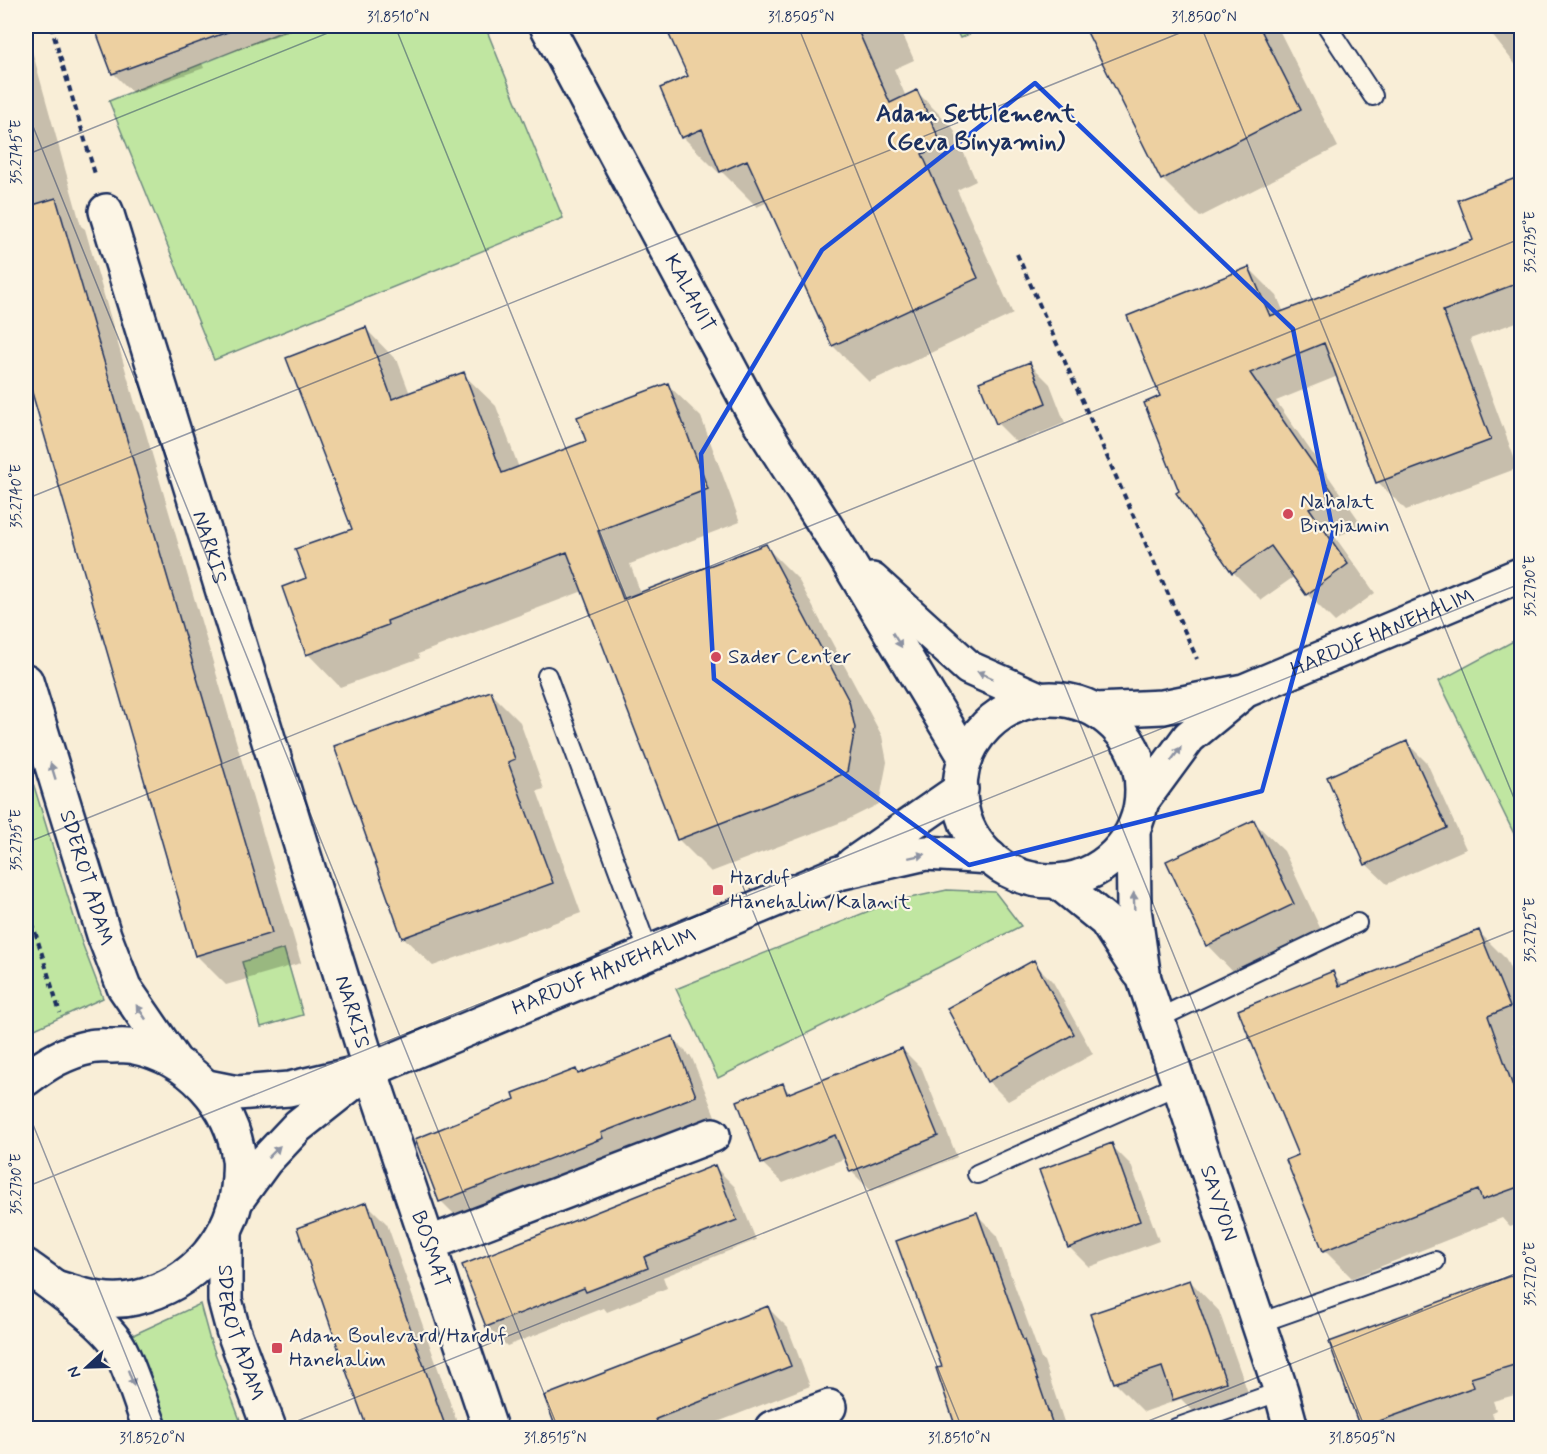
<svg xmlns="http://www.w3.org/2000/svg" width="1547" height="1454" font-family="Mynerve,sans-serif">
	<rect width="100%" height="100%" fill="#f9eed7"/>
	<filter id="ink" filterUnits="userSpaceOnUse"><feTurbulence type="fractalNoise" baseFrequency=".0167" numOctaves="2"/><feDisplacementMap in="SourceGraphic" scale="12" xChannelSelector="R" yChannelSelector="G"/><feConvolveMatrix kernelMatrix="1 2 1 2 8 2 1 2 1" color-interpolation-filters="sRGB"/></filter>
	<g filter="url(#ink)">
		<path fill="#c0e6a1" stroke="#6e8a80" stroke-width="1.5" d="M296,26H485L563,218L214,360L109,101Z
			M954,26H988L960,38Z
			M1521,637V848L1439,681Z
			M26,760L82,943L103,998L26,1033Z
			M947,890L995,892L1021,926L718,1078L676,989L891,902Z
			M284,949L303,1015L261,1027L242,962Z
			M200,1304L209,1337L243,1428H168L133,1335Z"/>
		<path fill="#0003" d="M96,26H303L202,63L204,68L133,93L113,73Z
			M667,26H899L914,60L894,69L906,97L917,92L953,128L976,181L957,190L1013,314L869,382L833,346L768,202L757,207L722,172L719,173L683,137L690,77Z
			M1086,26H1277L1338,147L1200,217L1162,179Z
			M1485,26H1522V73Z
			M26,29L81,226L85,229L137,410L140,413L301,963L226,985L196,955L26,366Z
			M1522,178V320L1470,339L1518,468L1406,510L1378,482L1338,376L1276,401L1363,526L1335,537L1375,593L1335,622L1307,594L1295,576L1261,600L1233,572L1181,491L1162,397L1249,268L1277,296L1284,313L1475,241L1460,201Z
			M366,329L398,362L410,394L463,374L496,406L519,468L588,441L668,385L701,417L740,522L630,564L641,594L765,546L798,579L882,736L887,762L879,804L847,820L711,872L678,839L583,591L418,654L420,658L340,687L308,654V579L354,530Z
			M1030,364L1050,384L1065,423L1017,443L997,423Z
			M491,693L520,722L544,789L537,791L581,913L433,966L403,937Z
			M1407,743L1427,763L1466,849L1387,884L1366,864Z
			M1254,822L1284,851L1323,934L1236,975L1207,945Z
			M1478,931L1506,959L1522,998V1041L1514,1044L1522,1064V1223L1510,1227L1502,1218L1352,1278L1324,1250L1299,1156L1332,973L1344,985Z
			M1033,962L1053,982L1093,1054L1008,1101L988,1081Z
			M672,1038L692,1058L715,1116L461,1221L441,1201L517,1099L576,1071L580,1075Z
			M902,1049L922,1069L957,1157L871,1191L851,1171L846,1158L783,1183L762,1163L782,1085L791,1094Z
			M1111,1145L1131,1165L1159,1241L1089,1267L1069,1247Z
			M715,1167L735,1187L756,1240L663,1277L667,1288L607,1312L604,1308L507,1346L487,1326Z
			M367,1204L387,1224L459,1428H368L299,1228Z
			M976,1214L996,1234L1041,1359L1044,1361L1066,1428H957L938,1369L943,1368Z
			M1522,1273V1393L1493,1401L1496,1410L1492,1412L1496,1428H1363L1361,1427L1497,1282V1281Z
			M1190,1281L1219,1311L1251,1401L1200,1418L1181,1399L1144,1412L1115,1383Z
			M768,1308L788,1328L810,1386L702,1428H558L546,1397L683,1344Z"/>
		<path fill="#edd0a1" stroke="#1b2f5e" stroke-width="1.5" d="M94,26H233V30L112,74Z
			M665,26H856L890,103L917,90L942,145L922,154L978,278L832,346L747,160L720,172L702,129L681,138L660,88L688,76Z
			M1084,26H1259L1301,109L1161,180Z
			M1521,176V282L1443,311L1491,440L1376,483L1324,343L1250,373L1337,498L1309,508L1348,564L1306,595L1271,546L1232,573L1176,493L1179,491L1144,403L1160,396L1127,316L1249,267L1270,316L1473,240L1458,200Z
			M56,198L272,933L195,956L31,389L26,391V207Z
			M366,327L392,399L464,372L502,473L586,441L577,417L668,383L708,489L598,531L623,599L766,544L849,701L855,728L847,772L814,787L677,840L567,552L387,621L388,625L306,655L282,587L306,578L295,549L352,529L286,358Z
			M1030,362L1046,403L996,424L979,382Z
			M491,691L515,759L508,762L553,883L402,938L334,746Z
			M1407,741L1447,828L1365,865L1327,777Z
			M1254,820L1294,904L1206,946L1166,861Z
			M1479,930L1510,1007L1488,1016L1521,1109V1186L1482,1200L1478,1190L1323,1251L1286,1160L1298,1155L1238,1010L1333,971L1339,986Z
			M1034,960L1074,1034L987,1082L947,1008Z
			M673,1036L696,1096L601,1133L603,1138L439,1202L415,1139L515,1099L513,1093L576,1069L578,1074Z
			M902,1048L938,1136L850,1172L835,1135L761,1164L737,1101L783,1083L787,1094Z
			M1112,1143L1140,1221L1068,1248L1039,1170Z
			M715,1165L737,1220L644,1257L648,1268L586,1292L584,1288L486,1327L462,1265Z
			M367,1202L400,1299L446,1428H367L345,1368L297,1228Z
			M977,1212L1023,1340H1024L1054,1428H956L936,1368L942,1367L896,1241Z
			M1521,1272V1363L1471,1378L1474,1387L1360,1428L1329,1342Z
			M1190,1280L1226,1382L1173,1400L1162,1367L1114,1383L1090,1314Z
			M768,1306L791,1366L656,1419L659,1428H556L544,1396L681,1343L680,1341Z"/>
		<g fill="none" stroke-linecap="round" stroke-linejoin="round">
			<g stroke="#1b2f5e" stroke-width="22">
				<path id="lane" d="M1327,26L1373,96
					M547,676L649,953
					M1157,1019L1357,923
					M977,1174L1180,1084
					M1259,1323L1435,1261
					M1176,1428L1281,1391"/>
			</g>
			<g stroke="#1b2f5e" stroke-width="38">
				<g id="street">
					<path id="s1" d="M547,26L753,412L844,555L966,758"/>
					<path id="s2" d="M106,211L370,1070L490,1428"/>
					<path d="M872,580L969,668L1039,699"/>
					<circle cx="1051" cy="790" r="91"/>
					<path id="s3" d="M1096,710L1163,707L1244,691L1522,574"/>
					<path d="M1142,801L1189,737L1241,694"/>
					<path id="s4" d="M1133,832L1134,909L1144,979L1281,1391L1291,1428"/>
					<path d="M853,864L961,789"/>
					<path d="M1057,881L1106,921L1139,972"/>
					<path id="s5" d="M207,1087L237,1093L289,1089L370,1070L839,873L926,853L990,857"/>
					<path d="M238,1198L265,1161L298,1126L361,1076"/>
					<path d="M428,1244L713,1135"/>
					<path d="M772,1428L829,1407"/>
				</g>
			</g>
			<g stroke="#1b2f5e" stroke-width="38">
				<g id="secondary">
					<path id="s6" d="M26,681L104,935L124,987L174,1060"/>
					<path d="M26,1079C46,1064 65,1052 90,1047C97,1045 105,1046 112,1046C120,1046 128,1045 135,1047C189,1058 232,1104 239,1159C240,1165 239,1171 239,1177C236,1237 193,1285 135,1298C108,1305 81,1295 55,1287"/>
					<path id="s7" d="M225,1233V1300L233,1330L269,1428"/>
					<path d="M26,1266C48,1282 107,1323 119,1347C132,1372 140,1402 150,1428"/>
				</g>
			</g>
			<path stroke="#1b2f5e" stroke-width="4" stroke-dasharray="6 4.5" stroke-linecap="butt" d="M51,26L95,174
				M1017,254L1197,659
				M26,902L60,1013"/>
			<use href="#lane" stroke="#fcf5e5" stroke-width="18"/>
			<use href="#street" stroke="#fcf5e5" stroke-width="33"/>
			<use href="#secondary" stroke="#fcf5e5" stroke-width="33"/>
		</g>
		<defs><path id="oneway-solid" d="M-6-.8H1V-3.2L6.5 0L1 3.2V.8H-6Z" transform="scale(1.5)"/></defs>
		<g fill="#8c92a2">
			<use href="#oneway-solid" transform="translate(897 640) rotate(58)"/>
			<use href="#oneway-solid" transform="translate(985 675) rotate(-156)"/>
			<use href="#oneway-solid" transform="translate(1176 754) rotate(-54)"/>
			<use href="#oneway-solid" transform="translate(53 771) rotate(-107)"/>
			<use href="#oneway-solid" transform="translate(917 856) rotate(-12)"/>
			<use href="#oneway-solid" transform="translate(1134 901) rotate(-92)"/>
			<use href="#oneway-solid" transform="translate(141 1012) rotate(-124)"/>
			<use href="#oneway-solid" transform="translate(274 1152) rotate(-45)"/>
			<use href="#oneway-solid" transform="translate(131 1378) rotate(70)"/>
		</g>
	</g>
	<path fill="none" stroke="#1d4ed8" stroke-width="4.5" stroke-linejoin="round" d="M1035,83L1293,329L1333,532L1262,791L969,865L714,679L701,454L822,250Z"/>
	<path fill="none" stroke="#1b2f5e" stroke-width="1.5" stroke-opacity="0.45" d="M395,26L962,1428M798,26L1365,1428M1201,26L1522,818M26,109L558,1428M26,155L345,26M26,499L1197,26M26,843L1522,238M26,1107L155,1428M26,1187L1522,583M280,1428L1522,927M1131,1428L1522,1271"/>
	<g fill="#d1495b" stroke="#fcf5e5" stroke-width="2">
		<circle cx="1288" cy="514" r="6"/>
		<circle cx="716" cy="657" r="6"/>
		<rect x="712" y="884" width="12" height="12" rx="3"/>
		<rect x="271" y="1342" width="12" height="12" rx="3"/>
	</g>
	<g text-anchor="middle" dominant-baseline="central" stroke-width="4.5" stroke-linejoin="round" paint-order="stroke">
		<g font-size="21" fill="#1b2f5e" stroke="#fcf5e5">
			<text stroke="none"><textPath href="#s1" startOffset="303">KALANIT</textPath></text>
			<text stroke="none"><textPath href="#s2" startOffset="352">NARKIS</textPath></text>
			<text stroke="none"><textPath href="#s3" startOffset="300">HARDUF HANEHALIM</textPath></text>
			<text stroke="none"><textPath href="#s6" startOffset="206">SDEROT ADAM</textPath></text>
			<text stroke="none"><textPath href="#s5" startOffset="420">HARDUF HANEHALIM</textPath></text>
			<text stroke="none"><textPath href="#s2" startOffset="838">NARKIS</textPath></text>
			<text stroke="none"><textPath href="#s4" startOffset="384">SAVYON</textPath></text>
			<text stroke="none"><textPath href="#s2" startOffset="1088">BOSMAT</textPath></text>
			<text stroke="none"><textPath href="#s7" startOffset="102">SDEROT ADAM</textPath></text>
		</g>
		<g font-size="21" fill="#1b2f5e" stroke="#fcf5e5" text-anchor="start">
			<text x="1300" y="502">Nahalat<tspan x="1300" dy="24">Binyiamin</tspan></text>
			<text x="728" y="657">Sader Center</text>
			<text x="730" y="878">Harduf<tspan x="730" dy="24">Hanehalim/Kalanit</tspan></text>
			<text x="289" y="1336">Adam Boulevard/Harduf<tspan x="289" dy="24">Hanehalim</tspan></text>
		</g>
		<g font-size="24" font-weight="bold" fill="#1b2f5e" stroke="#fcf5e5">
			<text x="976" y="114">Adam Settlement<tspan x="976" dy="28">(Geva Binyamin)</tspan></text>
		</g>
	</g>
	<rect width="1547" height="1454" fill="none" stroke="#fcf5e5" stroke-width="66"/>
	<g transform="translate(87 1367) rotate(248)" stroke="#fcf5e5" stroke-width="4.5" paint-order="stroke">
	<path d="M0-4.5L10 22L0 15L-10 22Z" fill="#1b2f5e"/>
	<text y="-9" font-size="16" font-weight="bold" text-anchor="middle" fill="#1b2f5e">N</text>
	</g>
	<rect x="33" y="33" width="1481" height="1388" fill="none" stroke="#1b2f5e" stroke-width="2"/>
	<g font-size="15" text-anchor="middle" fill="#1b2f5e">
		<text x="398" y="22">31.8510°N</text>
		<text x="801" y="22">31.8505°N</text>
		<text x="1204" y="22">31.8500°N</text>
		<text transform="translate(16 152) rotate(-90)" y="5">35.2745°E</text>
		<text transform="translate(1530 242) rotate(-90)" y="5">35.2735°E</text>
		<text transform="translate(16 496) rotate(-90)" y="5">35.2740°E</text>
		<text transform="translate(1530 586) rotate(-90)" y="5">35.2730°E</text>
		<text transform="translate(16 840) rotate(-90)" y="5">35.2735°E</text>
		<text transform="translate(1530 930) rotate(-90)" y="5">35.2725°E</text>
		<text transform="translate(16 1184) rotate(-90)" y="5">35.2730°E</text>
		<text transform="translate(1530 1274) rotate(-90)" y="5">35.2720°E</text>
		<text x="152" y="1443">31.8520°N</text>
		<text x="555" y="1443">31.8515°N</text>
		<text x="959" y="1443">31.8510°N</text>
		<text x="1362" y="1443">31.8505°N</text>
	</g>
</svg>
